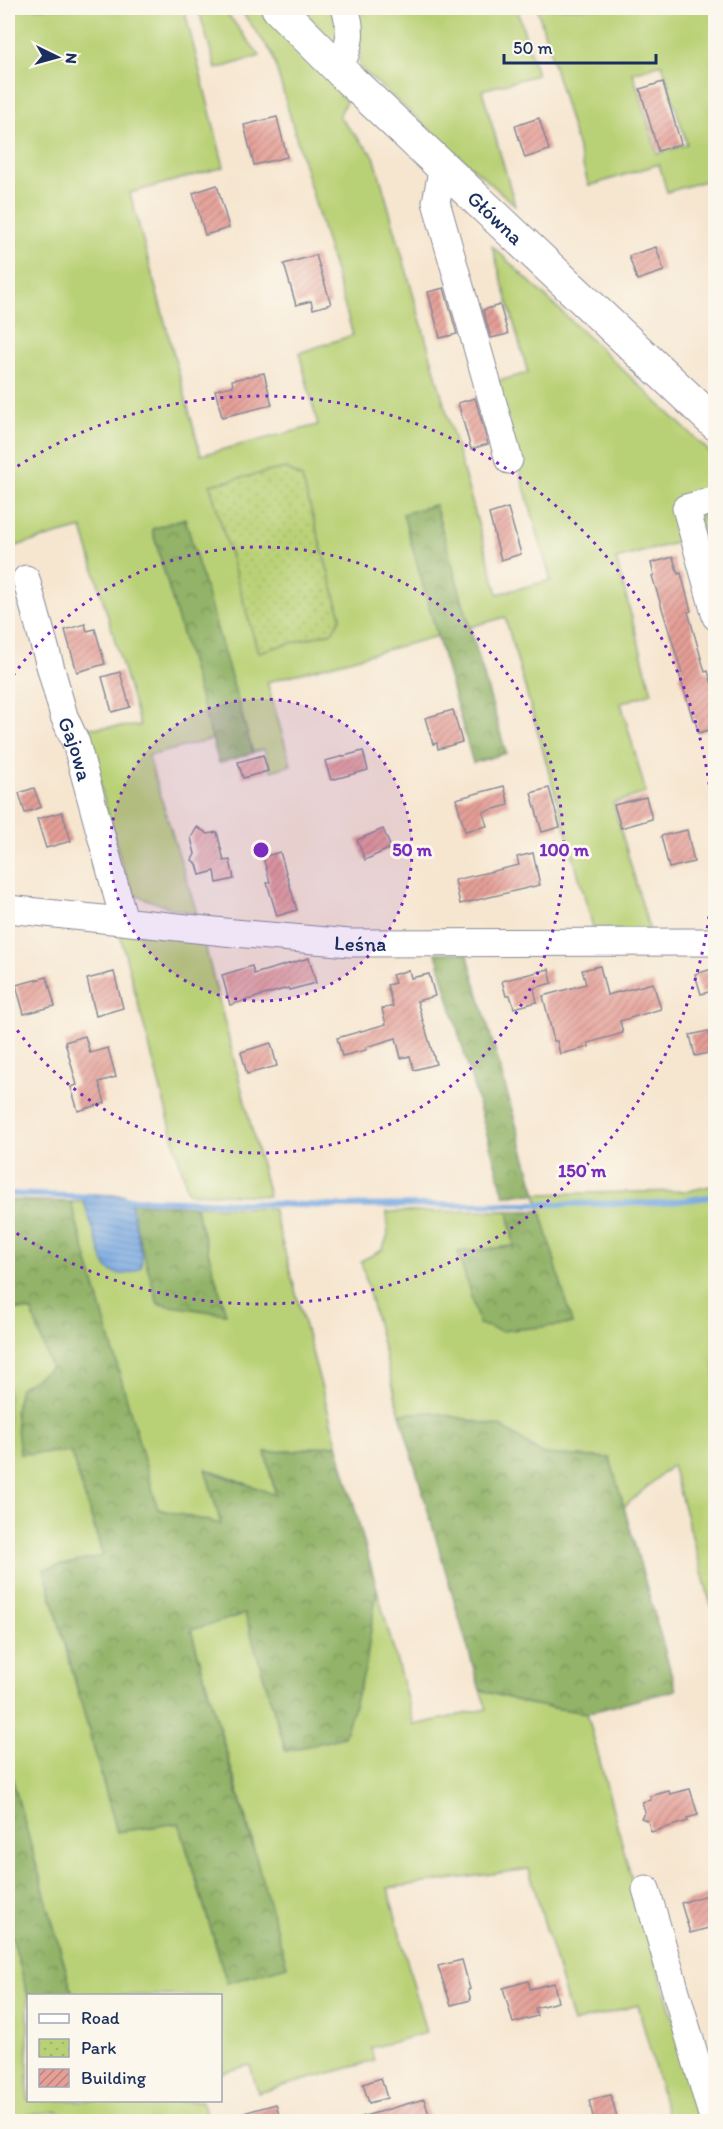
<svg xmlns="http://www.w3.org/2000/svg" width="723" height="2129" font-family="Itim,sans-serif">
	<defs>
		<pattern id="forest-crowns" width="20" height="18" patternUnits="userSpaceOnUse" patternTransform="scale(1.5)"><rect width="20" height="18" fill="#92b367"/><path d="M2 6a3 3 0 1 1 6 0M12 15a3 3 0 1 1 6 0" fill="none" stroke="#769258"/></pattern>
		<pattern id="park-dots" width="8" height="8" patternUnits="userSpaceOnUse" patternTransform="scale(1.5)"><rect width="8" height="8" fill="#b9d176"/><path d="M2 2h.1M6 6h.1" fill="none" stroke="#9eb468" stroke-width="1.8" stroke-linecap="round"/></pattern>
		<pattern id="water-rules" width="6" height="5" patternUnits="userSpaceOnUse" patternTransform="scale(1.5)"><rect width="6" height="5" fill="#76a7e1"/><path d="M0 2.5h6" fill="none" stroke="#6088ba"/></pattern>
		<pattern id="building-hatch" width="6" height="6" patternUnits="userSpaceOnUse" patternTransform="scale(1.5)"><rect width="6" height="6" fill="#e59f97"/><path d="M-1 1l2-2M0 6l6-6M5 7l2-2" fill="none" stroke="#b9827e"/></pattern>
	</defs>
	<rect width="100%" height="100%" fill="#fbf7ec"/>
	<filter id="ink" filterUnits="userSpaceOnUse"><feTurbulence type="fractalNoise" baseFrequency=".0167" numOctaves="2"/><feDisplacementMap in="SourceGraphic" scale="12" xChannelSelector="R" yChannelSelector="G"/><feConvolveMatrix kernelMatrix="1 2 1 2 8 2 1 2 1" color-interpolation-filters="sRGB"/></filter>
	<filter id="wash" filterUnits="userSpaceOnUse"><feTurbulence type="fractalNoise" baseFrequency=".008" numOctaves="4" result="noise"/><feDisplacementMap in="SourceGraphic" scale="24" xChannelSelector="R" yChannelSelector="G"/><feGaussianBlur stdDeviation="1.35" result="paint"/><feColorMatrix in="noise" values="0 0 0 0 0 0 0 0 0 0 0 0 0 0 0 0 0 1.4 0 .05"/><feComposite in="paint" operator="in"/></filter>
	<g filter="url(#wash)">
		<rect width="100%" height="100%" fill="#f6e6d0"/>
		<path fill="#b9d176" stroke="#6a806a" stroke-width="1.5" fill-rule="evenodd" d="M8,8H184L224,167L130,193L201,455L318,425L299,353L353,335L272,53L239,8H265L348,96L339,117L374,156L498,594L551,580L494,382L528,373L492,246L715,457V491L686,540L616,559L652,693L621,703L646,793L613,803L650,932L594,930L505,617L470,627L435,505L403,514L438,636L267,682L291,765L271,771L264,749L253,752L152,529L213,739L148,756L197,914L171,908L135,895L122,866L85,728L140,726L82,528L8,548Z
			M198,8H223L260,56L216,69Z
			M299,8H341L338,45Z
			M353,8H517L537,75L482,90L515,205L359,67L360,47Z
			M537,8H715V178L667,192L659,164L589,186ZM662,64L687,144L657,154L633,73Z
			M715,510V590L700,520L704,514Z
			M119,931L203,938L269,1196L188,1193Z
			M715,1185V1619L672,1465L624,1507L609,1458L542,1454L502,1427L432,1412L400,1414L361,1261L382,1250L388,1235L387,1212L508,1211L515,1246L458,1252L572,1324L536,1194L688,1191Z
			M71,1202L129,1203L225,1314L195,1206L273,1209L337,1444L295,1451L265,1452L276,1496L225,1475L206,1469L221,1525L157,1509Z
			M8,1308L32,1311L51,1368L71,1452L103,1556L44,1569L117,1832L179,1823L227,1983L254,1846L191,1630L245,1613L286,1751L365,1670L377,1589L414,1725L487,1709L480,1690L529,1704L587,1713L634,1888L704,2121H669L638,2005L573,2023L529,1869L388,1888L426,2033L371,2048L374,2061L258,2093L250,2065L221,2073L220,1996L73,1995L8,1764Z
			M8,1921L28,1996V2100L202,2101L208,2121H61L58,2111L8,2118Z"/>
		<path fill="url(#forest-crowns)" stroke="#567162" stroke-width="1.5" d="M435,505L506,753L473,763L403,514Z
			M185,518L253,753L219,763L152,529Z
			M436,953H467L536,1194L504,1195Z
			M8,1200L71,1202L158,1509L221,1524L205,1469L276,1495L265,1452L295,1451L337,1444L377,1589L365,1670L344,1737L286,1751L245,1614L191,1630L287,1966L227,1983L179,1823L117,1832L44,1569L103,1556L71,1452L20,1454L15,1411L20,1388L51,1368L32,1311L8,1308Z
			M129,1203L195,1206L226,1314L158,1304Z
			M508,1211H541L572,1324L501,1331L479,1324L458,1252L514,1246Z
			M432,1412L502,1427L542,1454L610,1458L676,1690L587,1713L529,1704L480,1690L400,1414Z
			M8,1764L73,1995L28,1996L8,1921Z"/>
		<path fill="url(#park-dots)" stroke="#6a806a" stroke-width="1.5" d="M285,468L302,478L341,617L332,632L258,652L210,485Z"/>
		<path fill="url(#water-rules)" stroke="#486ba0" stroke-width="1.5" d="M87,1194L122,1195L130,1199L142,1257L141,1267C129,1277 112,1278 104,1263L83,1199Z"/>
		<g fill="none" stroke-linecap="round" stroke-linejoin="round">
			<path stroke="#76a7e1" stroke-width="6" d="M8,1194L91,1197
				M122,1199L331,1206L664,1203L716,1196"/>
		</g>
		<g id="blocks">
			<path fill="url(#building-hatch)" d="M663,82L681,144L658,151L640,89Z
				M277,117L287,157L254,165L244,125Z
				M539,118L549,150L525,158L515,126Z
				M217,185L229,228L205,235L193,193Z
				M656,247L664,271L637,280L629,256Z
				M316,255L331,304L313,309L311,301L296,305L284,264Z
				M444,288L457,334L440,338L428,292Z
				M500,305L508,334L491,338L483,310Z
				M264,373L272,405L222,417L215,390L233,386L232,380Z
				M475,398L488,444L471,449L458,403Z
				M508,508L521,554L501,560L489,514Z
				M673,557L678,574L681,573L691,611L688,612L705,672L708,671L716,699V728L698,733L695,719L693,720L679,674L682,673L652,576L654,575L651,563Z
				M85,624L87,631L95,629L105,664L77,672L65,630Z
				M120,672L130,707L112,712L102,677Z
				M453,710L462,742L438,749L437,743L433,744L425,718Z
				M363,751L368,770L331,780L325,761Z
				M263,755L268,771L243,778L238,762Z
				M504,786L509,805L483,812L487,826L465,831L456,799Z
				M34,788L41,807L25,813L19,793Z
				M549,788L560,827L542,832L531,793Z
				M646,797L652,819L621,828L614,805Z
				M62,812L71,841L46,848L37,819Z
				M197,827L208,834L217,832L224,861L230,860L234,879L217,883L215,871L200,875L197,864L192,860L195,854L191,838Z
				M383,829L391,848L365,860L357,840Z
				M687,830L694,862L669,868L661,836Z
				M280,852L297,910L277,916L267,883L270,882L263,857Z
				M533,853L540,885L460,904L455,880L519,865L517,857Z
				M309,958L316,983L289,990L288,988L230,1005L222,975L252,966L254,974Z
				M600,966L607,995L653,983L661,1009L620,1021L623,1033L588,1043L589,1047L560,1054L557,1041H554L543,996L586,984L582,970Z
				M716,968V990L701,994L695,974Z
				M549,969L552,983L534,988L537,1002L514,1008L510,995L506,996L502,981Z
				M409,970L411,978L429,974L435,996L417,1001L436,1064L414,1070L410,1056L401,1058L396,1038L366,1047V1050L342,1056L337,1038L386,1024L382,1009L393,1006L387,985L395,983L392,975Z
				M114,972L123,1008L96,1016L87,979Z
				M47,977L55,1006L24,1014L16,985Z
				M708,1031L713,1052L695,1056L690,1035Z
				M85,1036L90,1053L108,1048L116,1077L99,1082L105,1103L78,1111L71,1087L77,1085L65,1042Z
				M271,1043L277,1066L247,1074L241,1052Z
				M690,1789L698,1815L687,1818L688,1821L651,1832L648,1821L641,1818L645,1812L642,1802L651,1800L650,1796L669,1791L670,1794Z
				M716,1892V1926L690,1933L681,1903Z
				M462,1960L470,1989L468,1990L471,2000L451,2005L438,1966Z
				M528,1981L530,1989L554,1983L558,2002L535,2008L537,2016L513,2023L503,1988Z
				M381,2078L387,2098L369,2103L363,2084Z
				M611,2095L617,2117L594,2121L589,2100Z
				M424,2099L431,2121H361V2117Z
				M276,2104L280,2119L269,2121H230L229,2117Z"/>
		</g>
	</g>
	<g filter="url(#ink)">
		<use href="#blocks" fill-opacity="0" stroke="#888a97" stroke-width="1.5"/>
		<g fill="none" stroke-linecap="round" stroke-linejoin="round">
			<g stroke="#888a97" stroke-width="29">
				<g id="minor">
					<path d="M339,69C350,46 353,32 345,8"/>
					<path d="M443,166L436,202L509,460"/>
					<path d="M716,500L686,508L716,617"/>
					<path id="s1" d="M26,579L64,716L76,743L124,920"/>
					<path id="s2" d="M8,909L234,933L350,943L716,942"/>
					<path d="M646,1889L714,2122"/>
				</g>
			</g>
			<g stroke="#888a97" stroke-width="35">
				<g id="major">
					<path id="s3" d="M278,8L351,81L716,424"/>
				</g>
			</g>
			<use href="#minor" stroke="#fff" stroke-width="27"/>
			<use href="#major" stroke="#fff" stroke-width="33"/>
		</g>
	</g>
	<circle cx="261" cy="850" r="151" fill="#7b2cbf" fill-opacity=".12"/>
	<g fill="none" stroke="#7b2cbf" stroke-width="3" stroke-dasharray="3 6">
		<circle cx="261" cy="850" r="151"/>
		<path d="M8 683A303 303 0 1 1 8 1017"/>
		<path d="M10 471A454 454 0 1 1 10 1229"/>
	</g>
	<g text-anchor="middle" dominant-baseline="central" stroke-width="6" stroke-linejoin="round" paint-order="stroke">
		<g font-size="21" fill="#1b2f5e" stroke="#fbf7ec">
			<text stroke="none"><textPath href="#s3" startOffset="302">Główna</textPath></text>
			<text stroke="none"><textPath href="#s1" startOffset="177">Gajowa</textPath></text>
			<text stroke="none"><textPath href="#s2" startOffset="354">Leśna</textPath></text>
		</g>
	</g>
	<circle cx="261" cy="850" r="9" fill="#7b2cbf" stroke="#fbf7ec" stroke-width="3"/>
	<g font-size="18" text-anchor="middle" font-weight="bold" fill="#7b2cbf" stroke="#fbf7ec" stroke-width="6" stroke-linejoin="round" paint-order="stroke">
		<text x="412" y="856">50 m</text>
		<text x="564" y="856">100 m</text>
		<text x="582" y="1177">150 m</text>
	</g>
	<rect width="723" height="2129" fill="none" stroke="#fbf7ec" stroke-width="30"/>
	<rect x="27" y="1994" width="195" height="108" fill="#fbf7ec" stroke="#a1a7b3" stroke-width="1.5"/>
	<rect x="39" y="2014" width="30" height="9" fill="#ffffff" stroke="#a1a7b3" stroke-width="1.5"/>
	<text x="81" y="2024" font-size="18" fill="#1b2f5e">Road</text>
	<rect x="39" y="2039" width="30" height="18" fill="url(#park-dots)" stroke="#a1a7b3" stroke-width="1.5"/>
	<text x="81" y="2054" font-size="18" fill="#1b2f5e">Park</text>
	<rect x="39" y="2069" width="30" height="18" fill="url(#building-hatch)" stroke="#a1a7b3" stroke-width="1.5"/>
	<text x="81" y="2084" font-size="18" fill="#1b2f5e">Building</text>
	<g transform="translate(57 57) rotate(95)" stroke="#fbf7ec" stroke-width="4.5" paint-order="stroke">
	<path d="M0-4.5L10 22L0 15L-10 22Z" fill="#1b2f5e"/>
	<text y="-9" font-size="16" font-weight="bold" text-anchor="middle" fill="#1b2f5e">N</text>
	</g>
	<path d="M504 54v9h152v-9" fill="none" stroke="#1b2f5e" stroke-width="3"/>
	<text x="513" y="54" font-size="18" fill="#1b2f5e" stroke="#fbf7ec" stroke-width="4.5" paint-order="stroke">50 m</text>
</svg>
